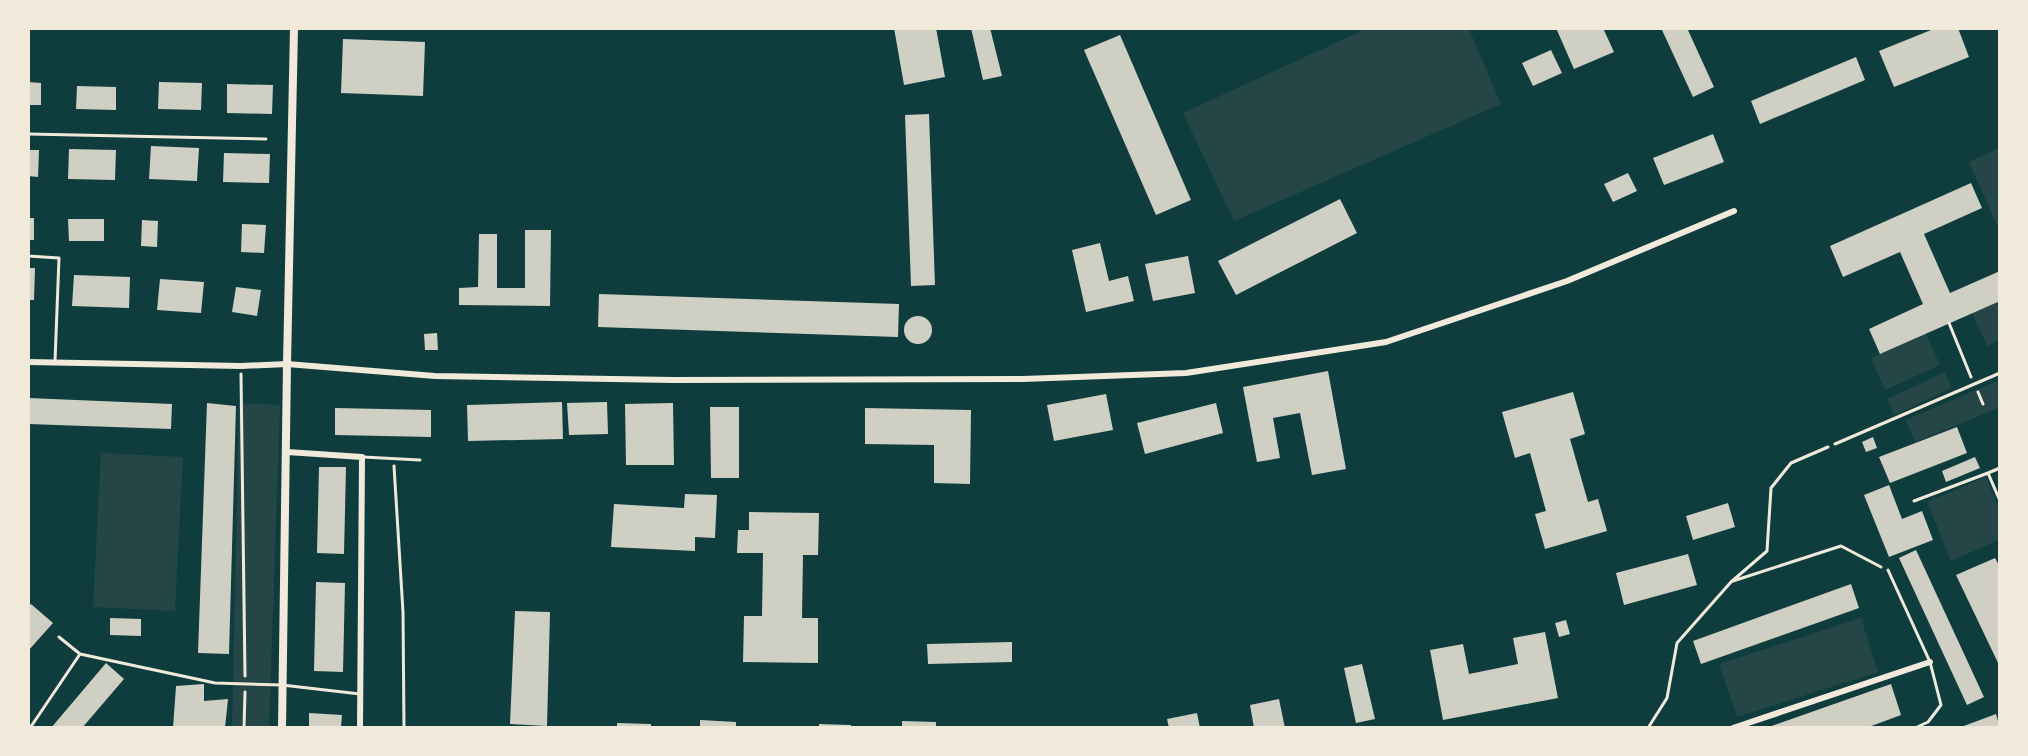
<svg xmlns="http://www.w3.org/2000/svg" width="2028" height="756" font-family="Spectral,serif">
	<rect width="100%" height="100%" fill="#0f3d3e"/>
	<path fill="#244646" d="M1368,28L1469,29L1501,104L1234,221L1183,113Z
		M1999,148V230L1969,162Z
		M1999,301V340L1987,346L1972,313Z
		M1926,334L1940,365L1885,390L1871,358Z
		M1945,372L1952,388L1894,415L1887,399Z
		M1999,380V408L1915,442L1906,420Z
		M239,403L280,405L269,727L232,728Z
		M101,453L183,457L175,611L93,607Z
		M1986,477L1999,509V540L1951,561L1927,502Z
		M1861,618L1878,672L1737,717L1719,664Z"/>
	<path fill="#cfcfc3" d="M894,28H936L945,77L904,85Z
		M971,28H990L1002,76L983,80Z
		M1556,28H1603L1614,52L1574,69Z
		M1665,28H1687L1714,87L1693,97L1662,30Z
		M1936,28H1958L1969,57L1894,87L1879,51Z
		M1120,35L1191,200L1156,215L1084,50Z
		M343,39L425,42L423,96L341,93Z
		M1551,50L1562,73L1533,86L1522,63Z
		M1856,57L1865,80L1760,124L1751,101Z
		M28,82L41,83V105H28Z
		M159,82L202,83L201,110L158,109Z
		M227,84L273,85L272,114L227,113Z
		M77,86L116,87V110L76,109Z
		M929,114L935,285L911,286L905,115Z
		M1713,134L1724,162L1664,185L1653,158Z
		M151,146L199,148L197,181L149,179Z
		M69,149L116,150L115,180L68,179Z
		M28,150H39L38,177L28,176Z
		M224,153L270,154L269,183L223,182Z
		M1628,173L1637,191L1613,202L1604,184Z
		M1971,183L1982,208L1924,234L1950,293L2000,271V301L1880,354L1869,329L1923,304L1900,252L1843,277L1830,246Z
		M1340,199L1357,233L1236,295L1218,261Z
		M28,218H34V240H28Z
		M68,219H104V241H69Z
		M142,220L158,221L157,247L141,246Z
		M242,224L266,225L264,253L241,252Z
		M525,230H551L550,306L459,305V288L478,287L479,234H497V288H525Z
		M1100,243L1109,281L1128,276L1134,301L1086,312L1072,250Z
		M1188,256L1195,293L1153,301L1145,264Z
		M28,268H35L34,300H28Z
		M74,275L130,277L129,308L72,306Z
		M160,279L204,282L201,313L157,310Z
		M236,287L261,290L257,316L232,312Z
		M599,294L899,304L898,337L598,327Z
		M904 330a14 14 0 1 1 28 0a14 14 0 1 1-28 0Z
		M437,333L438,350H425L424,334Z
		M1328,371L1346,469L1312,475L1300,413L1273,418L1280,458L1257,462L1243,387Z
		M1573,392L1585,434L1570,439L1588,502L1598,499L1607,531L1545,549L1535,514L1546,511L1530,453L1515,458L1502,412Z
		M1106,394L1113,430L1054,441L1047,405Z
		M28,398L172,404L171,429L28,424Z
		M562,402L563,439L468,441L467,405Z
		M607,402L608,434L569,435L567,403Z
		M207,403L236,406L229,654L198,653Z
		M673,403L674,465H626L625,404Z
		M1216,403L1223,433L1145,454L1137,423Z
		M710,407H739V478H711Z
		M335,408L431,410V437L335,435Z
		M865,408L971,410L970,484L934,483V445L865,444Z
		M1957,427L1967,453L1890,483L1879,457Z
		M1873,437L1877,448L1866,452L1862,442Z
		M1975,457L1980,468L1946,482L1942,471Z
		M319,467H346L344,554L317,553Z
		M1889,485L1902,519L1922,511L1933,540L1889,557L1864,495Z
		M685,494L717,495L715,538L695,537V551L611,547L614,504L684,508Z
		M1728,503L1735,527L1693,540L1686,516Z
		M749,512L819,513L818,555H803L802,618H818V663L743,662L744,616H762L763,553H737L738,530H749Z
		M1916,550L1984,697L1967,705L1899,558Z
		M1688,554L1697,585L1624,605L1616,573Z
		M1995,558L2000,567V667L1956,575Z
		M316,582L345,583L343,672L314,671Z
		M1851,584L1859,608L1701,664L1693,641Z
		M31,604L53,623L28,651V607Z
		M515,611L550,612L547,726L510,724Z
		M110,618L141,619V636L110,635Z
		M1566,620L1570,634L1559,637L1555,623Z
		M1545,632L1558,698L1443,720L1430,650L1463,644L1469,674L1518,664L1513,638Z
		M1012,642V662L928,664L927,644Z
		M106,663L124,679L82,728H51Z
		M1362,664L1375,719L1356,723L1344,668Z
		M204,684V701L228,699L225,728H173L176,686Z
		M1891,684L1901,715L1866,728H1766Z
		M1279,699L1285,728H1254L1250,705Z
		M309,713L342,715L341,728H309Z
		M1197,713L1200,728H1169L1167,719Z
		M1996,714L2000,728H1961V727Z
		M700,720L736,722V728H700Z
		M902,721L936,722V728H902Z
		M617,723L651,724V728H617Z
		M819,724L851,725V728H819Z"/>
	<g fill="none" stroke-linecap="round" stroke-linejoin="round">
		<path stroke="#f1e9da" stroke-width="3" d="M1949,323L1971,377
			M241,374L245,676
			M1978,392L1983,404
			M394,466L403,612L404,728
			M1733,581L1841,546L1881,567
			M244,728L245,692
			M1648,728L1667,698L1677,643L1731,582L1767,551L1771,488L1791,463L1828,447"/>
		<path stroke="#f1e9da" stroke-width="3" d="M28,134L266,139
			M28,256L59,258L55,361
			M1835,444L2000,373
			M363,457L420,460
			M2000,468L1988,473L2000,501
			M1914,501L1988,473
			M1888,570L1930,662L1941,705L1928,722L1915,728
			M59,637L80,654L215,683L282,685L360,694
			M30,728L80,654"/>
		<path stroke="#f1e9da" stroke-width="6" d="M28,362L241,366L287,364L435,376L673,380L1023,379L1186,373L1386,342L1567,281L1734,211
			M287,452L362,457L360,728
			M1733,728L1930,662"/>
		<path stroke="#f1e9da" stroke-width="8" d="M282,728L287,364L294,28"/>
	</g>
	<rect width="2028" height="756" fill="none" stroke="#f1e9da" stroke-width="60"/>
</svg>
